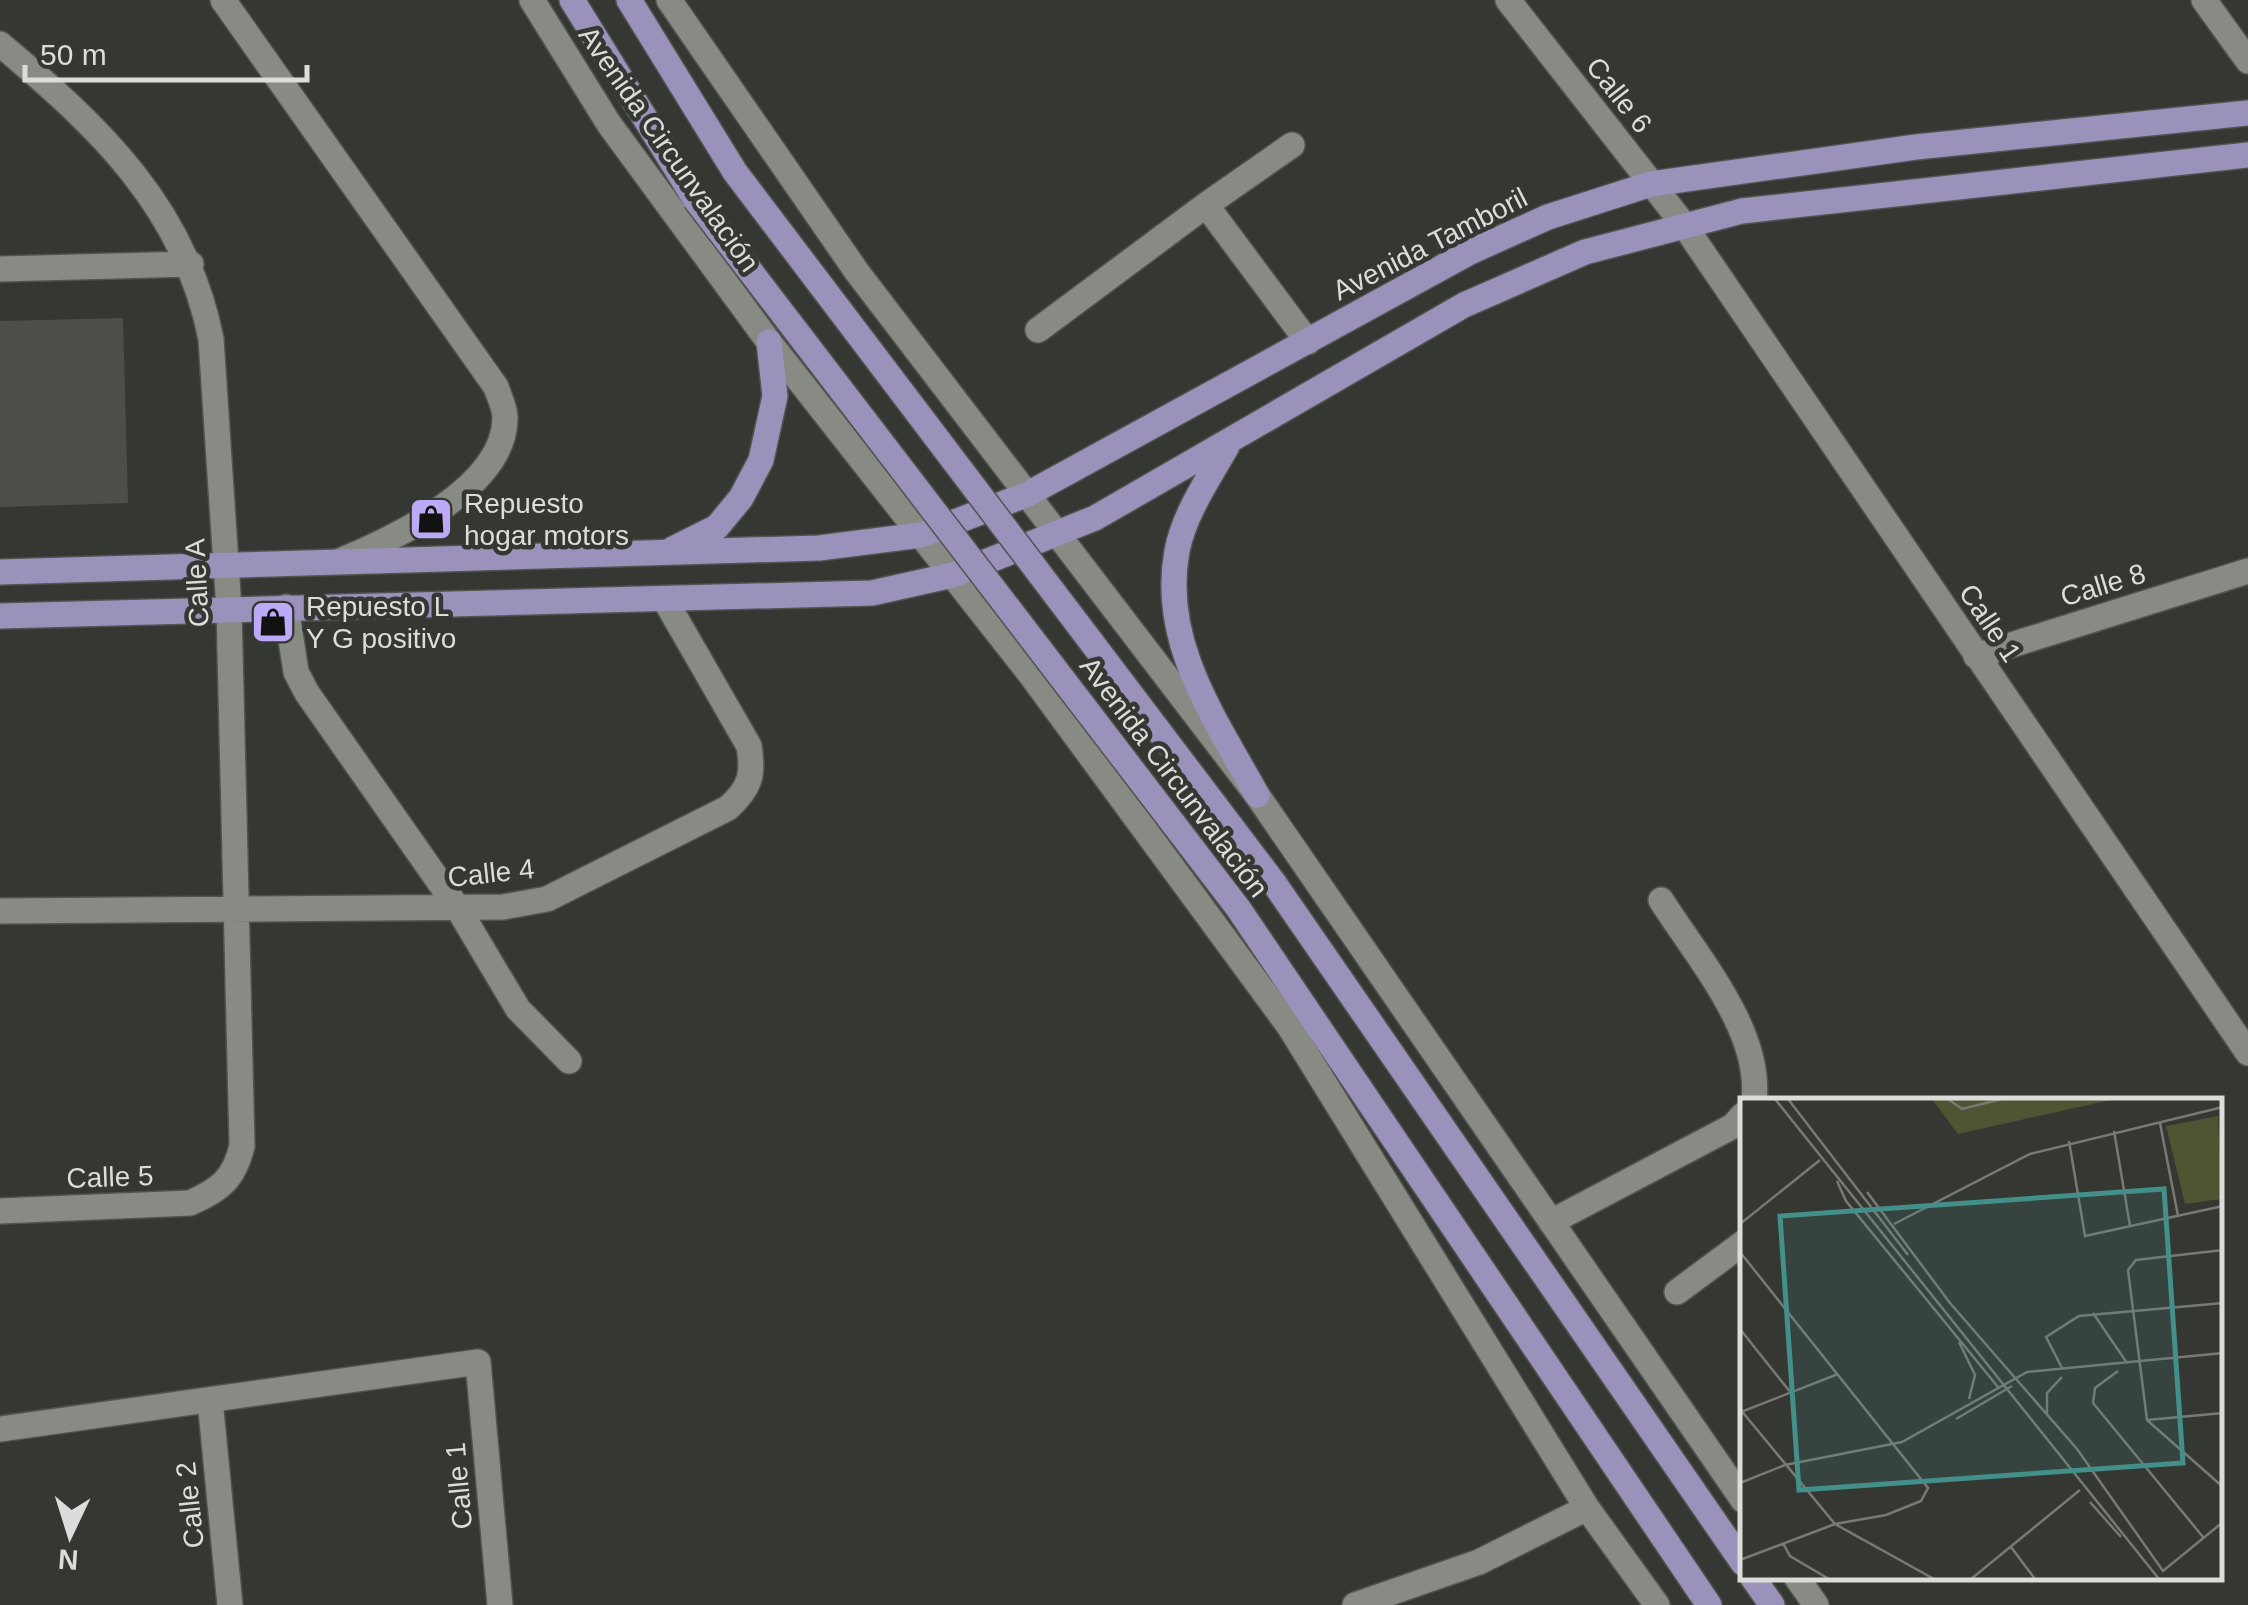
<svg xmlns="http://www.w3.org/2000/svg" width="2248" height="1605" font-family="Helvetica,sans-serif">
	<rect width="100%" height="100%" fill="#353732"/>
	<path fill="#4d4e49" d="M123,318L128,503L0,507V321Z"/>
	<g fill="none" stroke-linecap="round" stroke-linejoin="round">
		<g stroke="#525350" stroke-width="28">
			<path id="minor" d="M223,0L496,387C499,396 505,408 505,417C506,487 393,539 340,561
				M532,0L609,124L769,342L1031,675L1289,1026L1587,1508L1657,1605
				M669,0L857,272L1257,795L1743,1500
				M1508,0L1684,225L2248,1053
				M2204,0L2248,61
				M0,44C99,127 185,207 211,339L229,609L242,1146C234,1179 220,1190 190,1203L0,1211
				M1206,205L1292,145
				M0,269L191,264
				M1038,330L1206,205L1308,342
				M286,607L296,672L307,693L459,910L518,1009L569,1061
				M1976,656L2248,571
				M1661,900C1697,957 1762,1031 1754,1100
				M0,911L503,907L547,899L728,808C750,788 754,775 749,746L665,600
				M1551,1222L1733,1126L1743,1115
				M1677,1292L1743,1243
				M210,1400L230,1605
				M0,1429L478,1362L500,1605
				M1797,1578L1816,1605
				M1355,1605L1479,1562L1587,1508"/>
		</g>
		<g stroke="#525350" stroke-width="28">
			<path id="major" d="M572,0L695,199
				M629,0L735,172
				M1227,446C1209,478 1184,514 1177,551C1160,642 1215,719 1257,795
				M673,549L717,527L741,498L761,460L775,396L769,342
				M0,572L819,548L921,535L1028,494L1470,252L1548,217L1651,184L1916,147L2248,113
				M0,616L872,593L953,575L1095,518L1464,305L1585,252L1742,211L2248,155
				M1274,883L1743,1563
				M1238,908L1709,1605
				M1753,1578L1772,1605"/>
		</g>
		<use href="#minor" stroke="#888a84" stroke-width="25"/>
		<use href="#major" stroke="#9b92bb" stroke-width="25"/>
		<g stroke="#525350" stroke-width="28" stroke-linecap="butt">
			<path id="major-bridge" d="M735,172L1274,883
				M695,199L1238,908"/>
		</g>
		<use href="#major-bridge" stroke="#9b92bb" stroke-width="25"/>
	</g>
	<defs>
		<g id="shop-square" transform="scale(2.25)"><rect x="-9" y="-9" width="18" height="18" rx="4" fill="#bcaaf6" stroke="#353732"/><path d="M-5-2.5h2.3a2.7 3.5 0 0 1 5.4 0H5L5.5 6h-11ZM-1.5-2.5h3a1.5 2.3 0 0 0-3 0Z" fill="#111"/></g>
	</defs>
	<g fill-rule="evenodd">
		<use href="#shop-square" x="431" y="519"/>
		<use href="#shop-square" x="273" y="622"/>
	</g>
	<g text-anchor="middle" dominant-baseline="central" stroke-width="9" stroke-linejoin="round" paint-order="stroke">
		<g font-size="28" fill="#dcddda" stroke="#353732">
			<text transform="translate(1619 95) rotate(52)">Calle 6</text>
			<text transform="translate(669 149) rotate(55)">Avenida Circunvalación</text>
			<text transform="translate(1430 244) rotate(-27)">Avenida Tamboril</text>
			<text transform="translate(197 583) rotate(-93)">Calle A</text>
			<text transform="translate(2103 585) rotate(-17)">Calle 8</text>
			<text transform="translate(1990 623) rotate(56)">Calle 1</text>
			<text transform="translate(1174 777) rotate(53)">Avenida Circunvalación</text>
			<text transform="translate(491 873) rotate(-6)">Calle 4</text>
			<text transform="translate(110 1177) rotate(-2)">Calle 5</text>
			<text transform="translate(459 1486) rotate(-95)">Calle 1</text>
			<text transform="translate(190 1505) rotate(-96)">Calle 2</text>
		</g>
		<g font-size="28" fill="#dcddda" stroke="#353732" text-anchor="start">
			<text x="464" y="503">Repuesto<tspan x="464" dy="32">hogar motors</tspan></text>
			<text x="306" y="606">Repuesto L<tspan x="306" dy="32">Y G positivo</tspan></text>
		</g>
	</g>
	<g transform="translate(1740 1098)">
		<rect width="482" height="482" fill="#353732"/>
		<path d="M192,1H375L218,36ZM478,18L482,101L445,106L426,28Z" fill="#4e5532"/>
		<path fill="none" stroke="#787975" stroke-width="2.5" d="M35,1L419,481M48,1L168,157M208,1L222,11L262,1M420,25L438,118M374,33L390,128M329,43L345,138L483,108M97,83L106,103L258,289M127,94L210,205L337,351L423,473L483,424M0,126L80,62M154,126L290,56L483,9M483,152L396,162L388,172L407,322L483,389M0,154L188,390L181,403L146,417L95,426L0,462M353,215L387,265M0,231L51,295M219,244L235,277L229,301M322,270L306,239L339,218L483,205M378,273L355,290L353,305L463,439M0,311L95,426L194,481M1,314L98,276M307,316V295L322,279M216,321L272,288M407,322L483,315M0,385L45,367L162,344L287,274L483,255M350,404L381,439M43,445L50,458L89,481M271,449L295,481M231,481L340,392"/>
		<path fill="#429089" fill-opacity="0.15" stroke="#429089" stroke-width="5" d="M424,91L443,365L59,392L40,118Z"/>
		<rect width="482" height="482" fill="none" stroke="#dcddda" stroke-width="5"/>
	</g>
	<g transform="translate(70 1535) rotate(184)" stroke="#353732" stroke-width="8" paint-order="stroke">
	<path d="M0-8L18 38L0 25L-18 38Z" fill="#dcddda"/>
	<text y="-15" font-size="28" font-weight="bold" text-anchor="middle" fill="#dcddda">N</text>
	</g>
	<path d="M25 65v15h282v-15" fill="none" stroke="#dcddda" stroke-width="5"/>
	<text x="40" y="65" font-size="30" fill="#dcddda" stroke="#353732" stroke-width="8" paint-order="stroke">50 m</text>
</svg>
